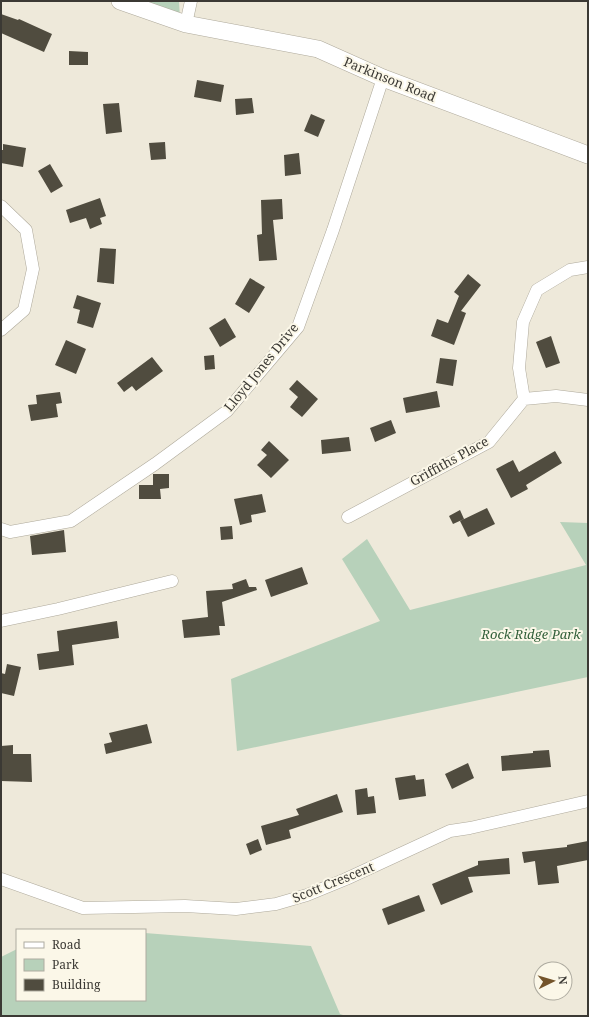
<svg xmlns="http://www.w3.org/2000/svg" width="589" height="1017" font-family="'Noto Serif',serif">
	<rect width="100%" height="100%" fill="#eee9da"/>
	<path fill="#b7d1ba" d="M140,1H179L180,19Z
		M560,522L588,523V677L237,751L231,679L380,621L342,559L367,539L410,610L586,565Z
		M145,933L311,946L340,1014L346,1016H1V957L17,949V1000H145Z"/>
	<path fill="#504c3f" d="M1,14L18,20L19,19L52,34L44,52L1,33Z
		M69,51L88,52V65H69Z
		M197,80L224,85L221,102L194,97Z
		M252,98L254,113L236,115L235,99Z
		M119,103L122,132L106,134L103,104Z
		M311,114L325,120L318,137L304,131Z
		M165,142L166,159L151,160L149,143Z
		M3,144L26,148L23,167L1,163V150H3Z
		M299,153L301,174L285,176L284,155Z
		M50,164L63,186L51,193L38,171Z
		M100,198L106,216L100,218L102,224L90,229L86,218L70,223L66,210Z
		M282,199L283,219L273,220L277,260L259,261L257,235L262,234L261,200Z
		M100,248L116,249L114,284L97,282Z
		M468,274L481,285L461,311L466,313L454,345L431,336L437,319L448,323L459,296L454,292Z
		M250,278L265,287L249,313L235,304Z
		M77,295L101,303L93,328L77,323L80,310L73,308Z
		M225,318L236,337L220,347L209,328Z
		M551,336L560,363L546,368L536,342Z
		M66,340L86,349L76,374L55,365Z
		M214,355L215,369L205,370L204,356Z
		M152,357L163,371L136,391L132,386L124,392L117,383Z
		M440,358L457,360L453,386L436,383Z
		M297,380L318,399L302,417L290,407L298,397L289,389Z
		M437,391L440,407L406,413L403,398Z
		M60,392L62,403L56,404L58,417L31,421L28,405L37,404L36,395Z
		M391,420L396,433L375,442L370,428Z
		M349,437L351,451L322,454L321,440Z
		M269,441L289,460L271,478L257,465L267,455L261,450Z
		M555,451L562,463L526,485L528,489L511,498L496,469L513,460L519,472Z
		M153,474H169V488L160,489L161,499H139V485H153Z
		M262,494L266,512L251,515L252,522L240,525L234,499Z
		M487,508L495,524L468,537L460,521Z
		M460,510L464,519L453,524L449,516Z
		M232,526L233,539L221,540L220,527Z
		M64,530L66,552L32,555L30,536Z
		M302,567L308,584L271,597L265,580Z
		M246,579L249,587H256L257,590L222,602L225,626H219L220,635L184,638L182,620L208,617L206,591L233,589L232,584Z
		M117,621L119,638L72,645L74,665L39,670L37,654L59,651L57,631Z
		M7,664L21,667L14,696L1,693V673L5,674Z
		M147,724L152,743L106,754L104,744L112,742L109,733Z
		M13,745V754H31L32,782L1,781V746Z
		M549,750L551,767L502,771L501,756L533,753V751Z
		M468,763L474,778L452,789L445,774Z
		M415,775L416,780L424,779L426,796L399,800L395,778Z
		M367,788L368,797L374,796L376,813L357,815L355,790Z
		M337,794L343,812L289,830L291,838L266,845L261,826L299,815L296,809Z
		M258,839L262,850L250,855L246,844Z
		M588,841V860L557,866L559,883L538,885L535,861L524,863L522,852L567,847V845Z
		M509,858L510,874L468,877L473,892L441,905L432,884L478,865V861Z
		M419,895L425,911L388,925L382,909Z"/>
	<g fill="none" stroke-linecap="round" stroke-linejoin="round">
		<g stroke="#aea99b" stroke-width="13">
			<path id="street" d="M186,24L191,1
				M1,206L26,230L33,269L24,310L1,330
				M524,399L519,368L523,322L537,290L570,270L588,267
				M348,517L489,442L524,399L556,396L588,400
				M1,529L10,532L71,521L155,464L227,411L298,327L333,230L383,78
				M1,621L58,609L172,581
				M1,879L83,908L185,906L236,909L276,904L307,895L346,879L450,831L470,828L588,801"/>
		</g>
		<g stroke="#aea99b" stroke-width="18">
			<path id="secondary" d="M120,1L186,24L318,49L383,78L588,155"/>
		</g>
		<use href="#street" stroke="#fff" stroke-width="12"/>
		<use href="#secondary" stroke="#fff" stroke-width="17"/>
	</g>
	<g text-anchor="middle" dominant-baseline="central" stroke-width="4" stroke-linejoin="round" paint-order="stroke">
		<g font-size="13" fill="#3b3934" stroke="#fbf7e8">
			<text transform="translate(390 79) rotate(22)">Parkinson Road</text>
			<text transform="translate(261 367) rotate(-51)">Lloyd Jones Drive</text>
			<text transform="translate(449 461) rotate(-29)">Griffiths Place</text>
			<text transform="translate(333 882) rotate(-22)">Scott Crescent</text>
		</g>
		<g font-size="13" font-style="italic" fill="#315f39" stroke="#fbf7e8">
			<text x="531" y="634">Rock Ridge Park</text>
		</g>
	</g>
	<rect width="589" height="1017" fill="none" stroke="#3b3934" stroke-width="4"/>
	<rect x="16" y="929" width="130" height="72" fill="#fbf7e8" stroke="#aeaba0"/>
	<rect x="24" y="942" width="20" height="6" fill="#ffffff" stroke="#aeaba0"/>
	<text x="52" y="949" font-size="12" fill="#3b3934">Road</text>
	<rect x="24" y="959" width="20" height="12" fill="#b7d1ba" stroke="#aeaba0"/>
	<text x="52" y="969" font-size="12" fill="#3b3934">Park</text>
	<rect x="24" y="979" width="20" height="12" fill="#504c3f" stroke="#aeaba0"/>
	<text x="52" y="989" font-size="12" fill="#3b3934">Building</text>
	<g transform="translate(553 981) rotate(85)"><circle r="19" fill="#fbf7e8" stroke="#aeaba0"/>
	<path d="M0-3L7 15L0 10L-7 15Z" fill="#74542a"/>
	<text y="-6" font-size="11" font-weight="bold" text-anchor="middle" fill="#3b3934">N</text>
	</g>
</svg>
